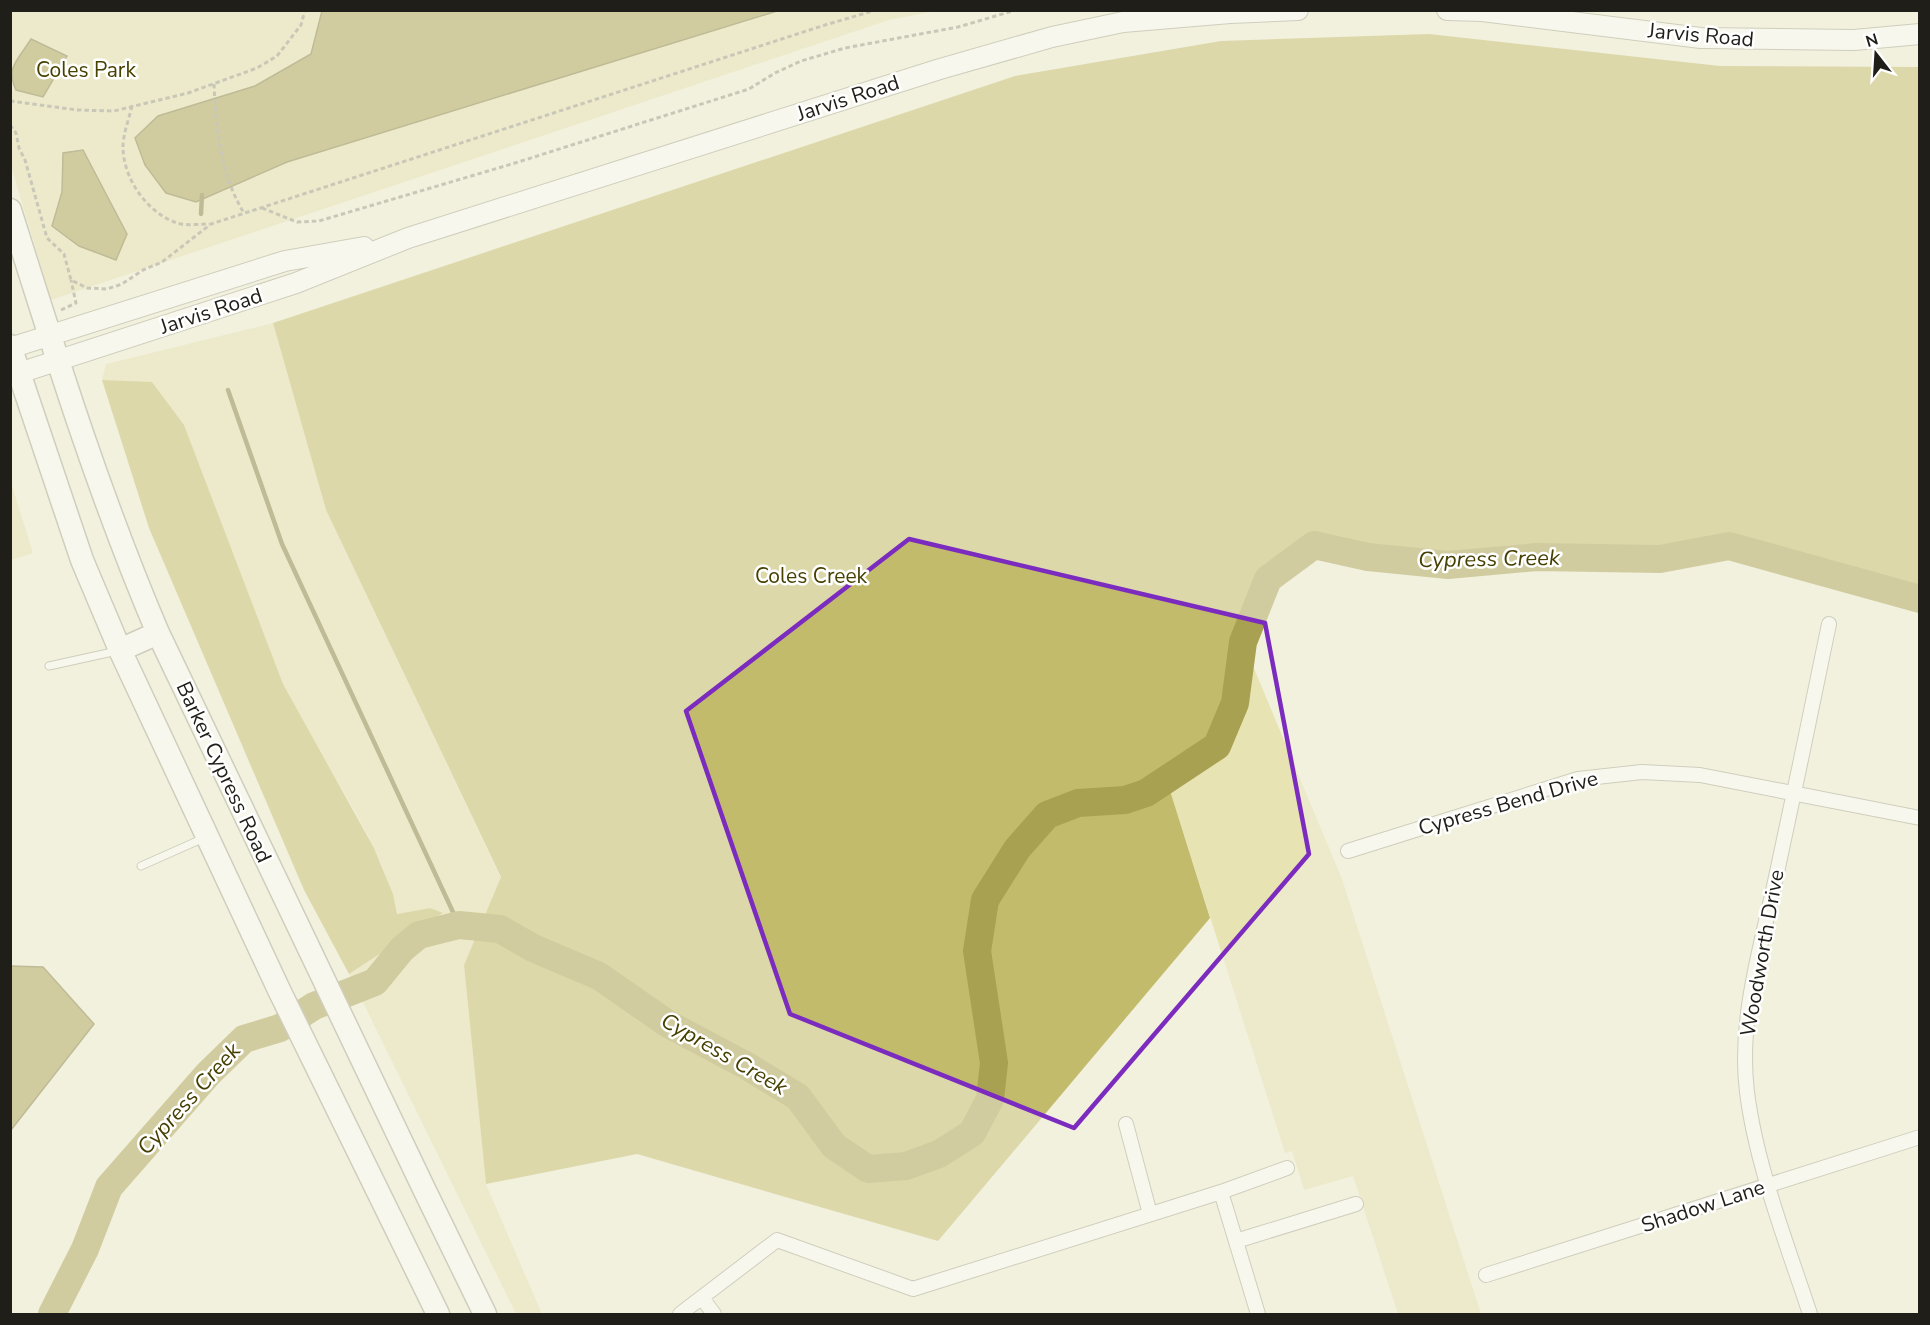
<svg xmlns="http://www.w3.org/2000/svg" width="1930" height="1325" font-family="'Nunito Sans',sans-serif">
	<rect width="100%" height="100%" fill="#f2f1de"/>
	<path fill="#e7e3b3" d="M10,11H935L889,20L51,300L11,166Z
		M273,323L326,510L501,878L464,965L486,1184L542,1314H516L349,974L443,914L430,908L397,914C385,854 347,800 317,746C248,623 174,502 102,380L106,364Z
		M10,479L33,553L11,560H10Z
		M1243,642L1342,879L1481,1314H1398L1353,1176L1304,1190L1292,1151L1285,1153L1167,781L1217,746L1235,703Z"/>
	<path fill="#c2bb6c" d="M1429,34L1720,66L1919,67V599L1729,546L1660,559L1537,557L1448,565L1368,557L1314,545L1268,579L1243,642L1235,703L1217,746L1167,781L1210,918L938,1241L637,1154L486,1184L464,965L501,877L326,510L273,323L1015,76L1221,41Z
		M102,380L152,382L184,425L283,684L374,848L393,894L397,914L430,908L443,913L349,974L304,890L149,528Z"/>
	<path fill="#a9a152" stroke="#807a41" stroke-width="1.5" d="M322,11V10L777,11L287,162L196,202L166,193L145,165L135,138L158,116L255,86L311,54Z
		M31,39L67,56L43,97L16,90C5,67 19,59 31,39Z
		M83,150L127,234L116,260L79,246L52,226L62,192L63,153Z
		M11,966L43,967L94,1024L11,1130Z"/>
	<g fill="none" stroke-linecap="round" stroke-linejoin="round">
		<path stroke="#807a41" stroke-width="4.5" d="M201,214L202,195
			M228,390L282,544L459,925"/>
		<path stroke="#a9a152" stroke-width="28" d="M52,1314L85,1249L109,1187L208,1074L244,1039L280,1028L314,1006L375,982L402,949L419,935L459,925L500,929L533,948L599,976L668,1024L747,1066L798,1097L834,1146L868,1169L906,1166L939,1154L972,1133L990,1099L994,1063L977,951L985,900L1017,849L1047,815L1078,803L1125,800L1146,793L1217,746L1235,703L1243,642L1268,579L1314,545L1368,557L1448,565L1537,557L1660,559L1729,546L1920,599"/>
		<g stroke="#a5a493" stroke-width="9">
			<path id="lane" d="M49,666L117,651
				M141,866L204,838"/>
		</g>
		<g stroke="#a5a493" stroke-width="16">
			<path id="street" d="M1348,851L1578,779L1642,772L1700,775L1920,818
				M1126,1124L1150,1214
				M1221,1192L1258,1314
				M1236,1241L1356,1204
				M1486,1275L1920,1137
				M702,1298L714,1314
				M680,1314L777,1240L913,1289L1221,1192L1287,1168
				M1810,1314C1787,1244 1756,1165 1747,1092C1738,1020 1761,947 1776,877C1794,793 1812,708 1829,624"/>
		</g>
		<g stroke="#a5a493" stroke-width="22">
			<path id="secondary" d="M1447,10L1482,11L1701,38L1854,40L1920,34
				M10,348L285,261L364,247
				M10,376L296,283L408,238L940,69L1052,37L1123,22L1230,13L1298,10"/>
		</g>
		<g stroke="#a5a493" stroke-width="25">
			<path id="primary" d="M10,210C55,353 99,495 158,633L425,1191L485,1314
				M10,346L82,560L120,650L280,992L438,1314
				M120,650L158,633"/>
		</g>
		<path stroke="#979689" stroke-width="3" stroke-dasharray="4.5 3" stroke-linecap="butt" d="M214,84C216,129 220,174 244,213
			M10,101L78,110L114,111L188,93L257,68L277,56L301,25L305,10
			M132,106C129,119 123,134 123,147C123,178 147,213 177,223C186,226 199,224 209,224
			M10,125L16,133L19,148L25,160L47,238L64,254L71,280L87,288L107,289L122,284L143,270L162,262L211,224L825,25L876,10
			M262,208L297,222L319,221L515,163L749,89L775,73L801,61L845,48L958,27L1016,10
			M61,310L76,303L71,280"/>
		<use href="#lane" stroke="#fff" stroke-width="7"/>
		<use href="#street" stroke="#fff" stroke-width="14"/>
		<use href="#secondary" stroke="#fff" stroke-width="20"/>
		<use href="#primary" stroke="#fff" stroke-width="22"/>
	</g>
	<path d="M0 0H1930V1325H0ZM909,539L1265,623L1309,854L1074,1128L790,1014L686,711Z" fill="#f2f1de" fill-opacity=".55" fill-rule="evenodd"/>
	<path fill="none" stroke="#7b2cbf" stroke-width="4.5" stroke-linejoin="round" d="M909,539L1265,623L1309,854L1074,1128L790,1014L686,711Z"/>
	<g text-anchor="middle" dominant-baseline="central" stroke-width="5" stroke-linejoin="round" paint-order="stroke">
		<g font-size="21" fill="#1f1e18" stroke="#fff">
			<text transform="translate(1701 35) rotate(5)">Jarvis Road</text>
			<text transform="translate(848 98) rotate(-18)">Jarvis Road</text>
			<text transform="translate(211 311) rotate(-18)">Jarvis Road</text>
			<text transform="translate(224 772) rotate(65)">Barker Cypress Road</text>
			<text transform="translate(1508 803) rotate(-16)">Cypress Bend Drive</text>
			<text transform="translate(1762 953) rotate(-80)">Woodworth Drive</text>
			<text transform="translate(1703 1206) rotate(-18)">Shadow Lane</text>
		</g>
		<g font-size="21" fill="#474100" stroke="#fff">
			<text x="86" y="70">Coles Park</text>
			<text x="811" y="576">Coles Creek</text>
		</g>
		<g font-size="22" font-style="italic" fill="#453f00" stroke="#fff">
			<text transform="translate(1489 559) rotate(-1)">Cypress Creek</text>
			<text transform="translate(724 1054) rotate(30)">Cypress Creek</text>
			<text transform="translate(189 1099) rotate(-48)">Cypress Creek</text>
		</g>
	</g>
	<rect width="1930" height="1325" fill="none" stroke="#1f1e18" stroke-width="24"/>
	<g transform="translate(1876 54) rotate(343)" stroke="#ffffff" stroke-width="4.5" paint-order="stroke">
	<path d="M0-4.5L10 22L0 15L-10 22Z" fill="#1f1e18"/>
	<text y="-9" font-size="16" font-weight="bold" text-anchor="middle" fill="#1f1e18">N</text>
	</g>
</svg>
